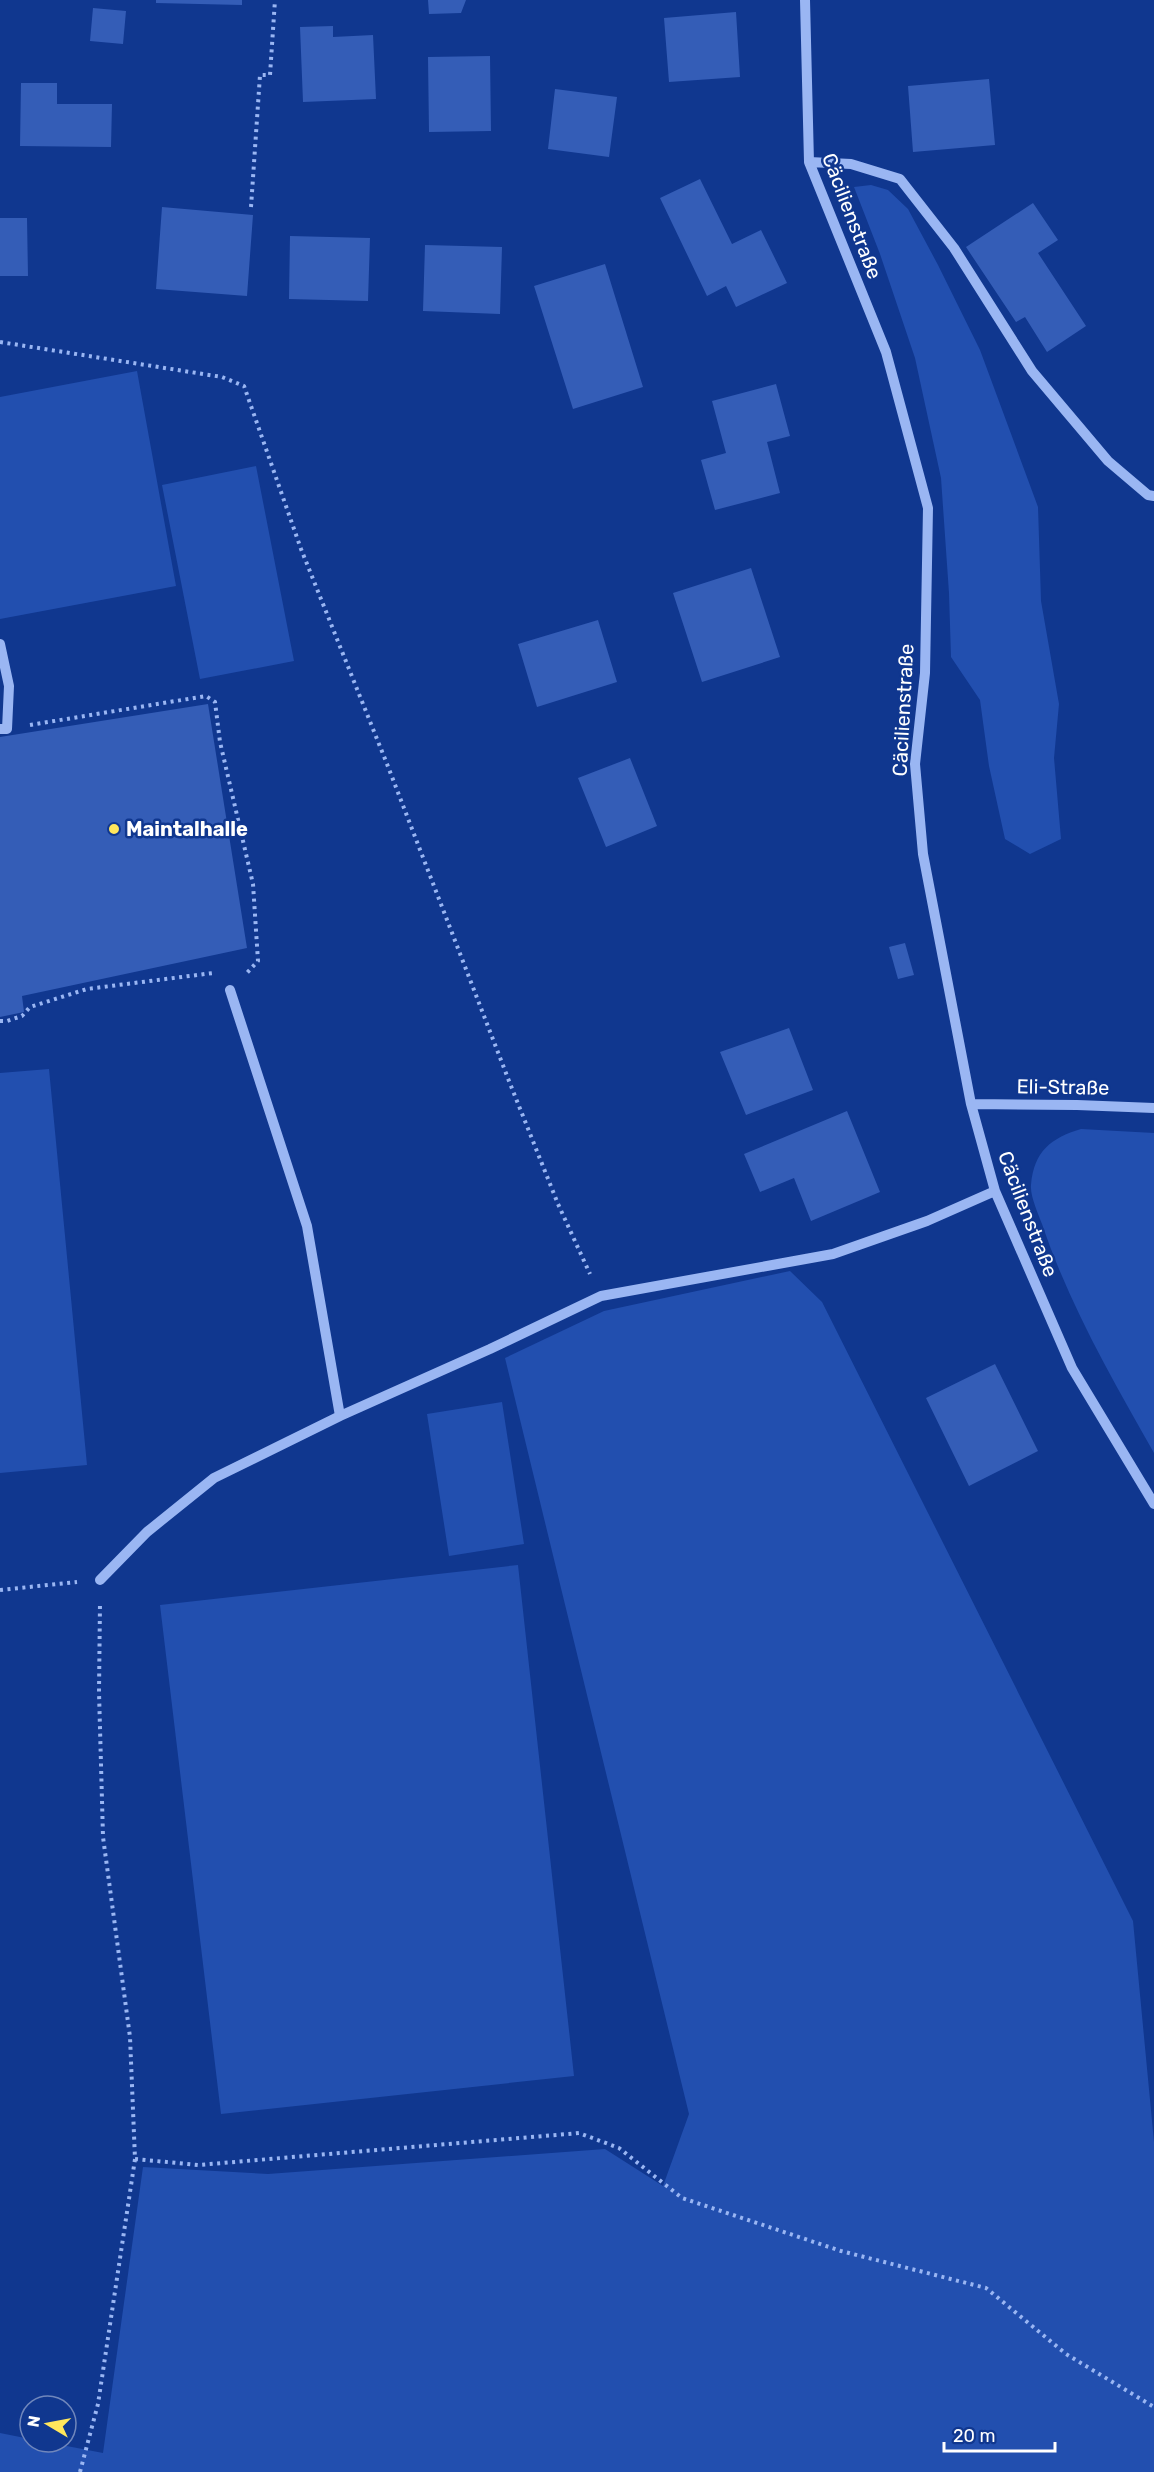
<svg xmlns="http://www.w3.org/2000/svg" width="1154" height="2472" font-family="Rubik,sans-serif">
	<rect width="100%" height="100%" fill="#10378f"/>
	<path fill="#224faf" d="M871,185L888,190L908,209L938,265L980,350L1038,507L1041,601L1059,704L1054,758L1061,839L1030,854L1005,839L989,766L980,700L951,657L949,593L941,478L915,358L880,254L854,187Z
		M137,371L176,586L0,619V397Z
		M256,466L294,661L200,679L162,485Z
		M49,1069L87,1465L0,1473V1073Z
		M1081,1129L1154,1133V1453C1112,1379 1069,1304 1042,1224C1038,1213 1030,1196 1031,1185C1034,1151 1051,1138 1081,1129Z
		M790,1271L822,1302L1133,1921L1154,2142V2472H0V2433L30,2439V2442H46L103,2453L143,2167L268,2174L605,2149L663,2186L689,2114L505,1358L604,1311Z
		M502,1402L524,1544L449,1556L427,1414Z
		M518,1565L574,2076L221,2114L160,1605Z"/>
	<path fill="#345db7" d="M156,0H242V5L156,3Z
		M428,0H466L461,13L429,14Z
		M93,8L126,11L123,44L90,41Z
		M736,12L740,77L669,82L664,18Z
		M333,26V37L373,35L376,99L303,102L300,27Z
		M490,56L491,131L429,132L428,57Z
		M989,79L995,145L913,152L908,86Z
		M21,83H57V104H112L111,147L20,146Z
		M555,89L617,97L609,157L548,149Z
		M700,179L732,244L761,230L787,283L736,307L726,286L707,296L660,198Z
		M1033,203L1058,240L1038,253L1086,326L1047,352L1025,317L1016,322L966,247Z
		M162,207L253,215L247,296L156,289Z
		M0,218H27L28,276H0Z
		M290,236L370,238L368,301L289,299Z
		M425,245L502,247L500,314L423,311Z
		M605,264L643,387L573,409L534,286Z
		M776,384L790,436L767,442L780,493L715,510L701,460L726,453L712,401Z
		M751,568L780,657L702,682L673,593Z
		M598,620L617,682L537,707L518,644Z
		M208,704L247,948L22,996L24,1012L0,1017V737Z
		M630,758L657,826L606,847L578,778Z
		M905,943L914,975L898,979L889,947Z
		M789,1028L813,1090L746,1115L720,1052Z
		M847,1111L880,1192L811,1221L794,1178L760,1192L744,1154Z
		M995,1364L1038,1451L969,1486L926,1398Z"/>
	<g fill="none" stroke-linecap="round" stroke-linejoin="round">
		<path stroke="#9ab6f3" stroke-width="4" stroke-dasharray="3 4.5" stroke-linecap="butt" d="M251,207L260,75H270L275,0
			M0,342L222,377L244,386L301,549L387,764L509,1081L558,1204L590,1274
			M30,725L206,696L215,702L220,742L253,884L258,961L246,974
			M0,1021H7L22,1016L30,1007L87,989L213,973
			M0,1590L77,1582
			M135,2159L198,2165L579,2133L619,2148L682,2198L841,2251L986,2288L1066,2354L1154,2407
			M80,2472L98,2404L135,2159L130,2037L103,1837L99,1692L100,1603"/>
		<path stroke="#9ab6f3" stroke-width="10" d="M805,0L809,162L886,352L928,508L925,673L915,764L923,854L971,1104L995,1191L1072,1368L1154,1504
			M809,162L851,164L900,179L954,248L1032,371L1108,461L1148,495L1154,496
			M0,644L9,686L7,729H0
			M230,990L307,1226L340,1416
			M971,1104L1077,1105L1154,1108
			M100,1580L147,1532L214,1478L340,1416L490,1349L601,1296L833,1254L927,1221L995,1191"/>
	</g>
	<circle fill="#ffe65c" stroke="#10378f" stroke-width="2" cx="114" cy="829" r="6"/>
	<g text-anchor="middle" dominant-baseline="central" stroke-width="5" stroke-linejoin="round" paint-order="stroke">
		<g font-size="20" fill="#fff" stroke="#10378f">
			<text transform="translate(852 216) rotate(69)">Cäcilienstraße</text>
			<text transform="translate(903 710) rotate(-87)">Cäcilienstraße</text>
			<text transform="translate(1063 1087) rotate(1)">Eli-Straße</text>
			<text transform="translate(1028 1214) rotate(69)">Cäcilienstraße</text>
		</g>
		<g font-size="20" font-weight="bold" fill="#fff" stroke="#10378f" text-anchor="start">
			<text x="126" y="829">Maintalhalle</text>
		</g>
	</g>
	<g transform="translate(48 2424) rotate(280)"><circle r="28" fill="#10378f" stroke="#7087bc" stroke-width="1.5"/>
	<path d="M0-4.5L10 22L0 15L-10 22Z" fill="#ffe65c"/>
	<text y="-9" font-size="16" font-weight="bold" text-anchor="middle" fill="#ffffff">N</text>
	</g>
	<path d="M944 2442v9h111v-9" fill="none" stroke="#ffffff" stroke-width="3"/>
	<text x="953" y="2442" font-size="18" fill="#ffffff" stroke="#10378f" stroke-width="4.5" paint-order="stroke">20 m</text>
</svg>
